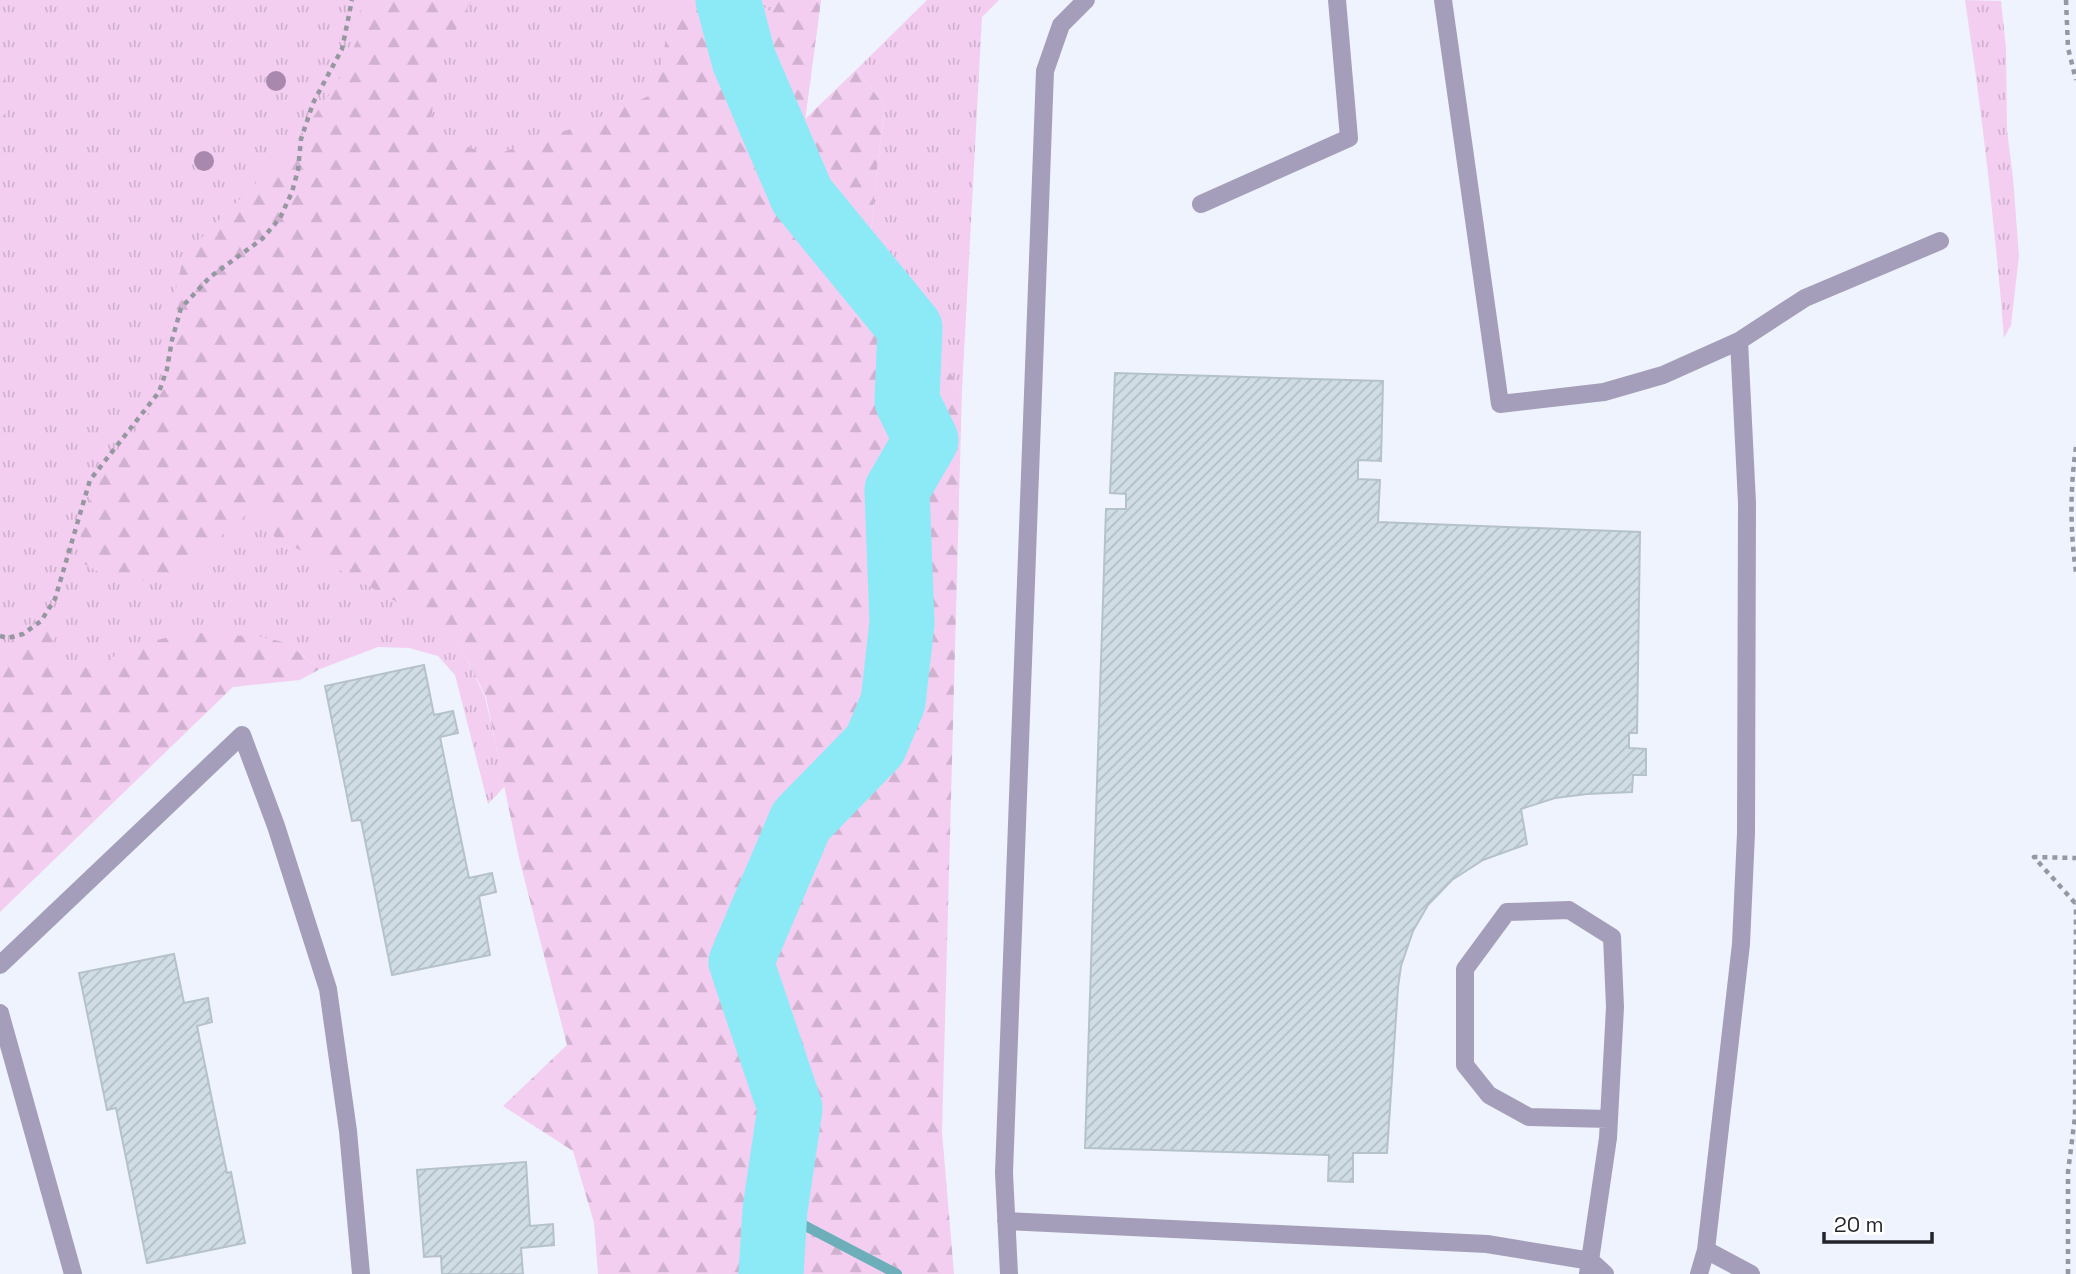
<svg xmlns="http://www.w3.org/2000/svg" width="2076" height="1274" font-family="'Space Grotesk',sans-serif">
	<defs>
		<pattern id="grass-tufts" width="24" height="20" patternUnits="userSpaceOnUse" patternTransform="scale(1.75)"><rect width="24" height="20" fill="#f3cef1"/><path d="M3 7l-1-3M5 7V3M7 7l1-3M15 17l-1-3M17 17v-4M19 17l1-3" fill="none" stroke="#d0b1cf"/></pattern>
		<pattern id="forest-firs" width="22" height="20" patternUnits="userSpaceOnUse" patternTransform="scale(1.75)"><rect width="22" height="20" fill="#f3cef1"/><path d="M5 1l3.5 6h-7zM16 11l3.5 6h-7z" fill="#d0b1cf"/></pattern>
		<pattern id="building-hatch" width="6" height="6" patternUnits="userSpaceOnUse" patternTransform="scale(1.75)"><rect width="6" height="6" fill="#d0dde5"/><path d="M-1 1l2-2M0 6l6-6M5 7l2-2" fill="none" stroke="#b2bec5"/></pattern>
	</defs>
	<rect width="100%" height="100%" fill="#eff3fd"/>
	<path fill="url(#grass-tufts)" d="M0,0H821L805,120L330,564L454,633L485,697L505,786L488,804L455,675L438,656L409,648L378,647L320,669L287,643L0,872Z
		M927,0H999L982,17L962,390L869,254L877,168L885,107L857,69Z
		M1965,0L2001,1L2006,48L2007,130L2013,178L2019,256L2011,325L2004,338C1995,225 1982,112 1965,0Z"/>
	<path fill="url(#forest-firs)" d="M361,0H472L440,60L429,132L492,156L576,127L656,93L673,0H753L770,11L773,0H821L805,119L857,69L885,107L877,168L869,254L962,390L942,1132L954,1274H598L594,1223L573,1151L503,1106L567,1045L519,858L486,697L454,634L329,564L275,538L259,504L219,538L182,578L117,582L79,561L82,519L102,473L138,428L164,389L169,317L184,255L290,149L337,84L358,38Z
		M0,28L6,95L4,130L0,134Z
		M62,621L52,646V666L68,669L99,664L140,644L190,632L231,636L254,635L287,643L320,669L300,680L233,687L0,912V648L8,643L33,638Z"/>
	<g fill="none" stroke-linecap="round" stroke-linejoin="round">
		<path stroke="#6cafba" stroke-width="10" d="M775,1210L897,1274"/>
		<path stroke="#8ceaf7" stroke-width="65" d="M728,0L744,60L802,196L910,328L907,401L926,440L897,490L902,623L893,702L875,745L801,821L741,962L790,1108L775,1210L771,1274"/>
	</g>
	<path fill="url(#building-hatch)" stroke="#b6c2cb" stroke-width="2" d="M1115,373L1383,381L1381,461L1358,460V479L1380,480L1378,522L1640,532L1637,733H1629V748L1646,749V775H1633L1632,792L1587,794L1555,798L1521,809L1527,844L1483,860L1452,880L1428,905L1413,931L1401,966L1398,987L1387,1153H1353V1182L1328,1181L1329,1155L1085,1148L1106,509H1126V494L1110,493Z
		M424,665L434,715L453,711L458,733L440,737L469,878L492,873L496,892L479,896L490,955L392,975L361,820L352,821L325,686Z
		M174,954L184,1003L208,998L212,1022L197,1026L227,1173L231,1172L245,1243L147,1263L116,1108L107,1110L79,973Z
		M526,1162L530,1226L553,1224L554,1245L521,1248L523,1274H442L441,1256L424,1257L417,1170Z"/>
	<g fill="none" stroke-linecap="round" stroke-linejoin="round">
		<path stroke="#9598a0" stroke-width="4.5" stroke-dasharray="5 5" stroke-linecap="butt" d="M2066,0L2068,48L2076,80
			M2076,447C2070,489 2070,530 2076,572
			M0,636L8,638L23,634L41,621L55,599L90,480L159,392L167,369L172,340L181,308L210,277L262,239L280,218L292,192L298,170L301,139L313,103L342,49L352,0
			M2075,903L2034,857L2076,858
			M2068,1274V1172L2075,1117L2076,903"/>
		<path stroke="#a59eba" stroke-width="18" d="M1443,0L1500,404L1604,392L1663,375L1739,341L1805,298L1940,241
			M1201,204L1349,138L1337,0
			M1739,341L1747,503L1746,833L1741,944L1706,1250L1751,1274
			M0,965L242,735L276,826L328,989L348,1131L361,1274
			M0,1013L73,1274
			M1006,1221L1487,1244L1591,1261L1605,1274
			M1009,1274L1004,1173L1045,71L1061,25L1086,0
			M1588,1274L1608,1138L1615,1007L1612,937L1569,910L1507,912L1465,969V1065L1489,1095L1529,1117L1609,1119
			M1699,1274L1706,1250"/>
	</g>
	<g fill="#a988ae">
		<circle cx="276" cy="81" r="10"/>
		<circle cx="204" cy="161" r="10"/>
	</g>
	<path d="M1824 1232v10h108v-10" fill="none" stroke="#23252a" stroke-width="3.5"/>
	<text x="1834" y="1232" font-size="21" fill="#23252a" stroke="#ffffff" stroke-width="5" paint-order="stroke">20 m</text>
</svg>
